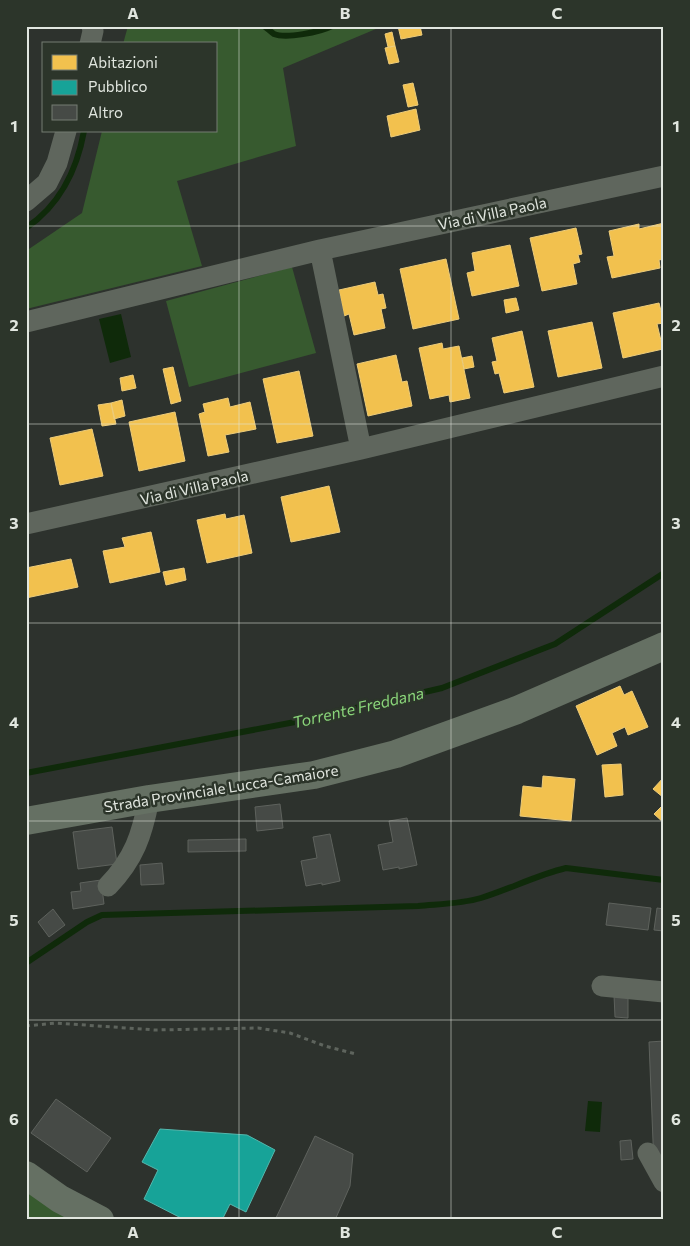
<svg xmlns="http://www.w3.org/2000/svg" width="690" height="1246" font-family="Commissioner,sans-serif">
	<rect width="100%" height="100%" fill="#2d322d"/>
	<path fill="#375a2f" d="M128,26H383L283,68L296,146L177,181L202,266L26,309V251L82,213L102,131H216V44H123Z
		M292,267L316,353L189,387L166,301Z
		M26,1192L74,1220H26Z"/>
	<path fill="#0f2a0a" d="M121,314L131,357L110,363L99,319Z
		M588,1101L602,1102L600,1132L585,1131Z"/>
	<path fill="#f2c14e" stroke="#edcc7a" d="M398,26H420L422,35L401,39Z
		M392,32L395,46L388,47L385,34Z
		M395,46L399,62L389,64L385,48Z
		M413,83L418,105L408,107L403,85Z
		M416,109L420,130L391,137L387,116Z
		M664,223V259L659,260L660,268L612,278L607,257L614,256L609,231L639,224V229Z
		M576,228L582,254L578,255L580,262L573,264L577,284L542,291L530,238Z
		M510,245L519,286L472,296L467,273L475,271L472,253Z
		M446,259L459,319L413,329L400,269Z
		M375,282L378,295L383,294L386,308L381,309L385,328L354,335L349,314L344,316L339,290Z
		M516,298L519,310L506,313L504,300Z
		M659,303L664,323L657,324L663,349L623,358L613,313Z
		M592,322L602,368L558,377L548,331Z
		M522,331L534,387L504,393L499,373L495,374L492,362L497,361L492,338Z
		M442,343L443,349L459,346L470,398L450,402L449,395L430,399L419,348Z
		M396,355L402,382L407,381L412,406L368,416L357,364Z
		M472,356L474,367L464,369L462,358Z
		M173,367L181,401L171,404L163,369Z
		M299,371L313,436L277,443L263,379Z
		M133,375L136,388L122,391L120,378Z
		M228,398L230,407L250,402L256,429L225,435L229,452L208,456L199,414L205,412L203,404Z
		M122,400L125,416L114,419L111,403Z
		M111,403L116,424L102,426L98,405Z
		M175,412L185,461L139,471L129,422Z
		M92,429L103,476L60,485L50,438Z
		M329,486L340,532L291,542L281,497Z
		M225,514L226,519L244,515L252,553L207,563L197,520Z
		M151,532L160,572L110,583L103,551L125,547L122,538Z
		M71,559L78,587L26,598V568Z
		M184,568L186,580L166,585L163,572Z
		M620,686L624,695L632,691L648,727L628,735L625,727L612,733L617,746L597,755L576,706Z
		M621,764L623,795L605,797L602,765Z
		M543,776L575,779L571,821L520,816L523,786L542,788Z
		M664,777V798L653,789Z
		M664,804V823L654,814Z"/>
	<path fill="#17a398" stroke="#54b7ad" d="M160,1129L247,1135L275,1150L246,1212L230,1204L222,1220H185L144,1199L158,1170L142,1162Z"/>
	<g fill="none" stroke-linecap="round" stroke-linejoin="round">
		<path stroke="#0f2a0a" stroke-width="6" d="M264,26C267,28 271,32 274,34C286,39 320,32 332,26
			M26,228C59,206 77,170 84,131
			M26,773L295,722L442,688L555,644L664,573
			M26,963L87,922L102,915L418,906C439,904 461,904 481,898C510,889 537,875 566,868L664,880"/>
	</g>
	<path fill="#464a46" stroke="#5e625d" d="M280,804L283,828L257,831L255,807Z
		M407,818L417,865L399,869V867L383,870L378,845L393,842L389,821Z
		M112,827L117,864L78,869L73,832Z
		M330,834L340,881L322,885V883L306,886L301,861L317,858L313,837Z
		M246,839V851L188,852V840Z
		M162,863L164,884L141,885L140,865Z
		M101,880L104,904L73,909L71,892L81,891L80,883Z
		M609,903L651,908L648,930L606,925Z
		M657,908L664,909V931L654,930Z
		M53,909L65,925L49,937L38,922Z
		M614,995H628V1018L615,1017Z
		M664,1041V1180L654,1166L649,1042Z
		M56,1099L111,1138L87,1172L31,1133Z
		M315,1136L353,1154L350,1186L335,1220H275Z
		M631,1140L633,1159L621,1160L620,1141Z"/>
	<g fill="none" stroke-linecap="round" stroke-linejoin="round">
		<path stroke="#5e645d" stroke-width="3" stroke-dasharray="4 4" stroke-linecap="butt" d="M26,1026L56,1023L155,1030L258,1028L290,1033L325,1046L356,1054"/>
		<path stroke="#5f665d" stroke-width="21" d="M90,44L93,31L92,26
			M26,201L47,183L57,163L66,131
			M320,250L361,449
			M26,322L320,250L664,176
			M26,524L361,449L664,376
			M108,886C134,859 142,835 149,799
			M602,986L664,992
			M648,1153L664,1182"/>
		<path stroke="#657063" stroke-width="28" d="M26,821L149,799L314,775L396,754L517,710L664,646
			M26,1175L60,1199L100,1220"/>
	</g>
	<path fill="none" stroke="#e1e6df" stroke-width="1" stroke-opacity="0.55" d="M239,26V1220M451,26V1220M26,226H664M26,424H664M26,623H664M26,821H664M26,1020H664"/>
	<g text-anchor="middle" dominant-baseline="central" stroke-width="5" stroke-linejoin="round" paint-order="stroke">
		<g font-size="15" fill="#e1e6df" stroke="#2c352a">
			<text transform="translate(492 213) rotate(-12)">Via di Villa Paola</text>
			<text transform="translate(194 487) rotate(-13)">Via di Villa Paola</text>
			<text transform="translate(221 788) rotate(-9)">Strada Provinciale Lucca-Camaiore</text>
		</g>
		<g font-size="16" font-style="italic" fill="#8ad57a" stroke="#2c352a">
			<text transform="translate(358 707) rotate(-13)">Torrente Freddana</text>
		</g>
	</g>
	<rect width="690" height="1246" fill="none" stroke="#2c352a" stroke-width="55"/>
	<rect x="42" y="42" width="175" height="90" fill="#2c352a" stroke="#747c72"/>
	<rect x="52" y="55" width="25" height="15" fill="#f2c14e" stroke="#747c72"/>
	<text x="88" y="68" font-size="15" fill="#e1e6df">Abitazioni</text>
	<rect x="52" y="80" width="25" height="15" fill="#17a398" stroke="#747c72"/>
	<text x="88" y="92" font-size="15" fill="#e1e6df">Pubblico</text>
	<rect x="52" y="105" width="25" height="15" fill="#464a46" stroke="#747c72"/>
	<text x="88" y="118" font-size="15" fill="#e1e6df">Altro</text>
	<rect x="28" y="28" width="634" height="1190" fill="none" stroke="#e1e6df" stroke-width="2"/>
	<g font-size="16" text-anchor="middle" font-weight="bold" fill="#e1e6df">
		<text x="133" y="19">A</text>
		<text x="345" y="19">B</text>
		<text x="557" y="19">C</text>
		<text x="14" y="132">1</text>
		<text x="676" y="132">1</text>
		<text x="14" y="331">2</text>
		<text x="676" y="331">2</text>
		<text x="14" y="529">3</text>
		<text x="676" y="529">3</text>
		<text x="14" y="728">4</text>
		<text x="676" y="728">4</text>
		<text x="14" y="926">5</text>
		<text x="676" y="926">5</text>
		<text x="14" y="1125">6</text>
		<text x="676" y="1125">6</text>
		<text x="133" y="1238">A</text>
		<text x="345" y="1238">B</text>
		<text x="557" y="1238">C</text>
	</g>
</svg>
